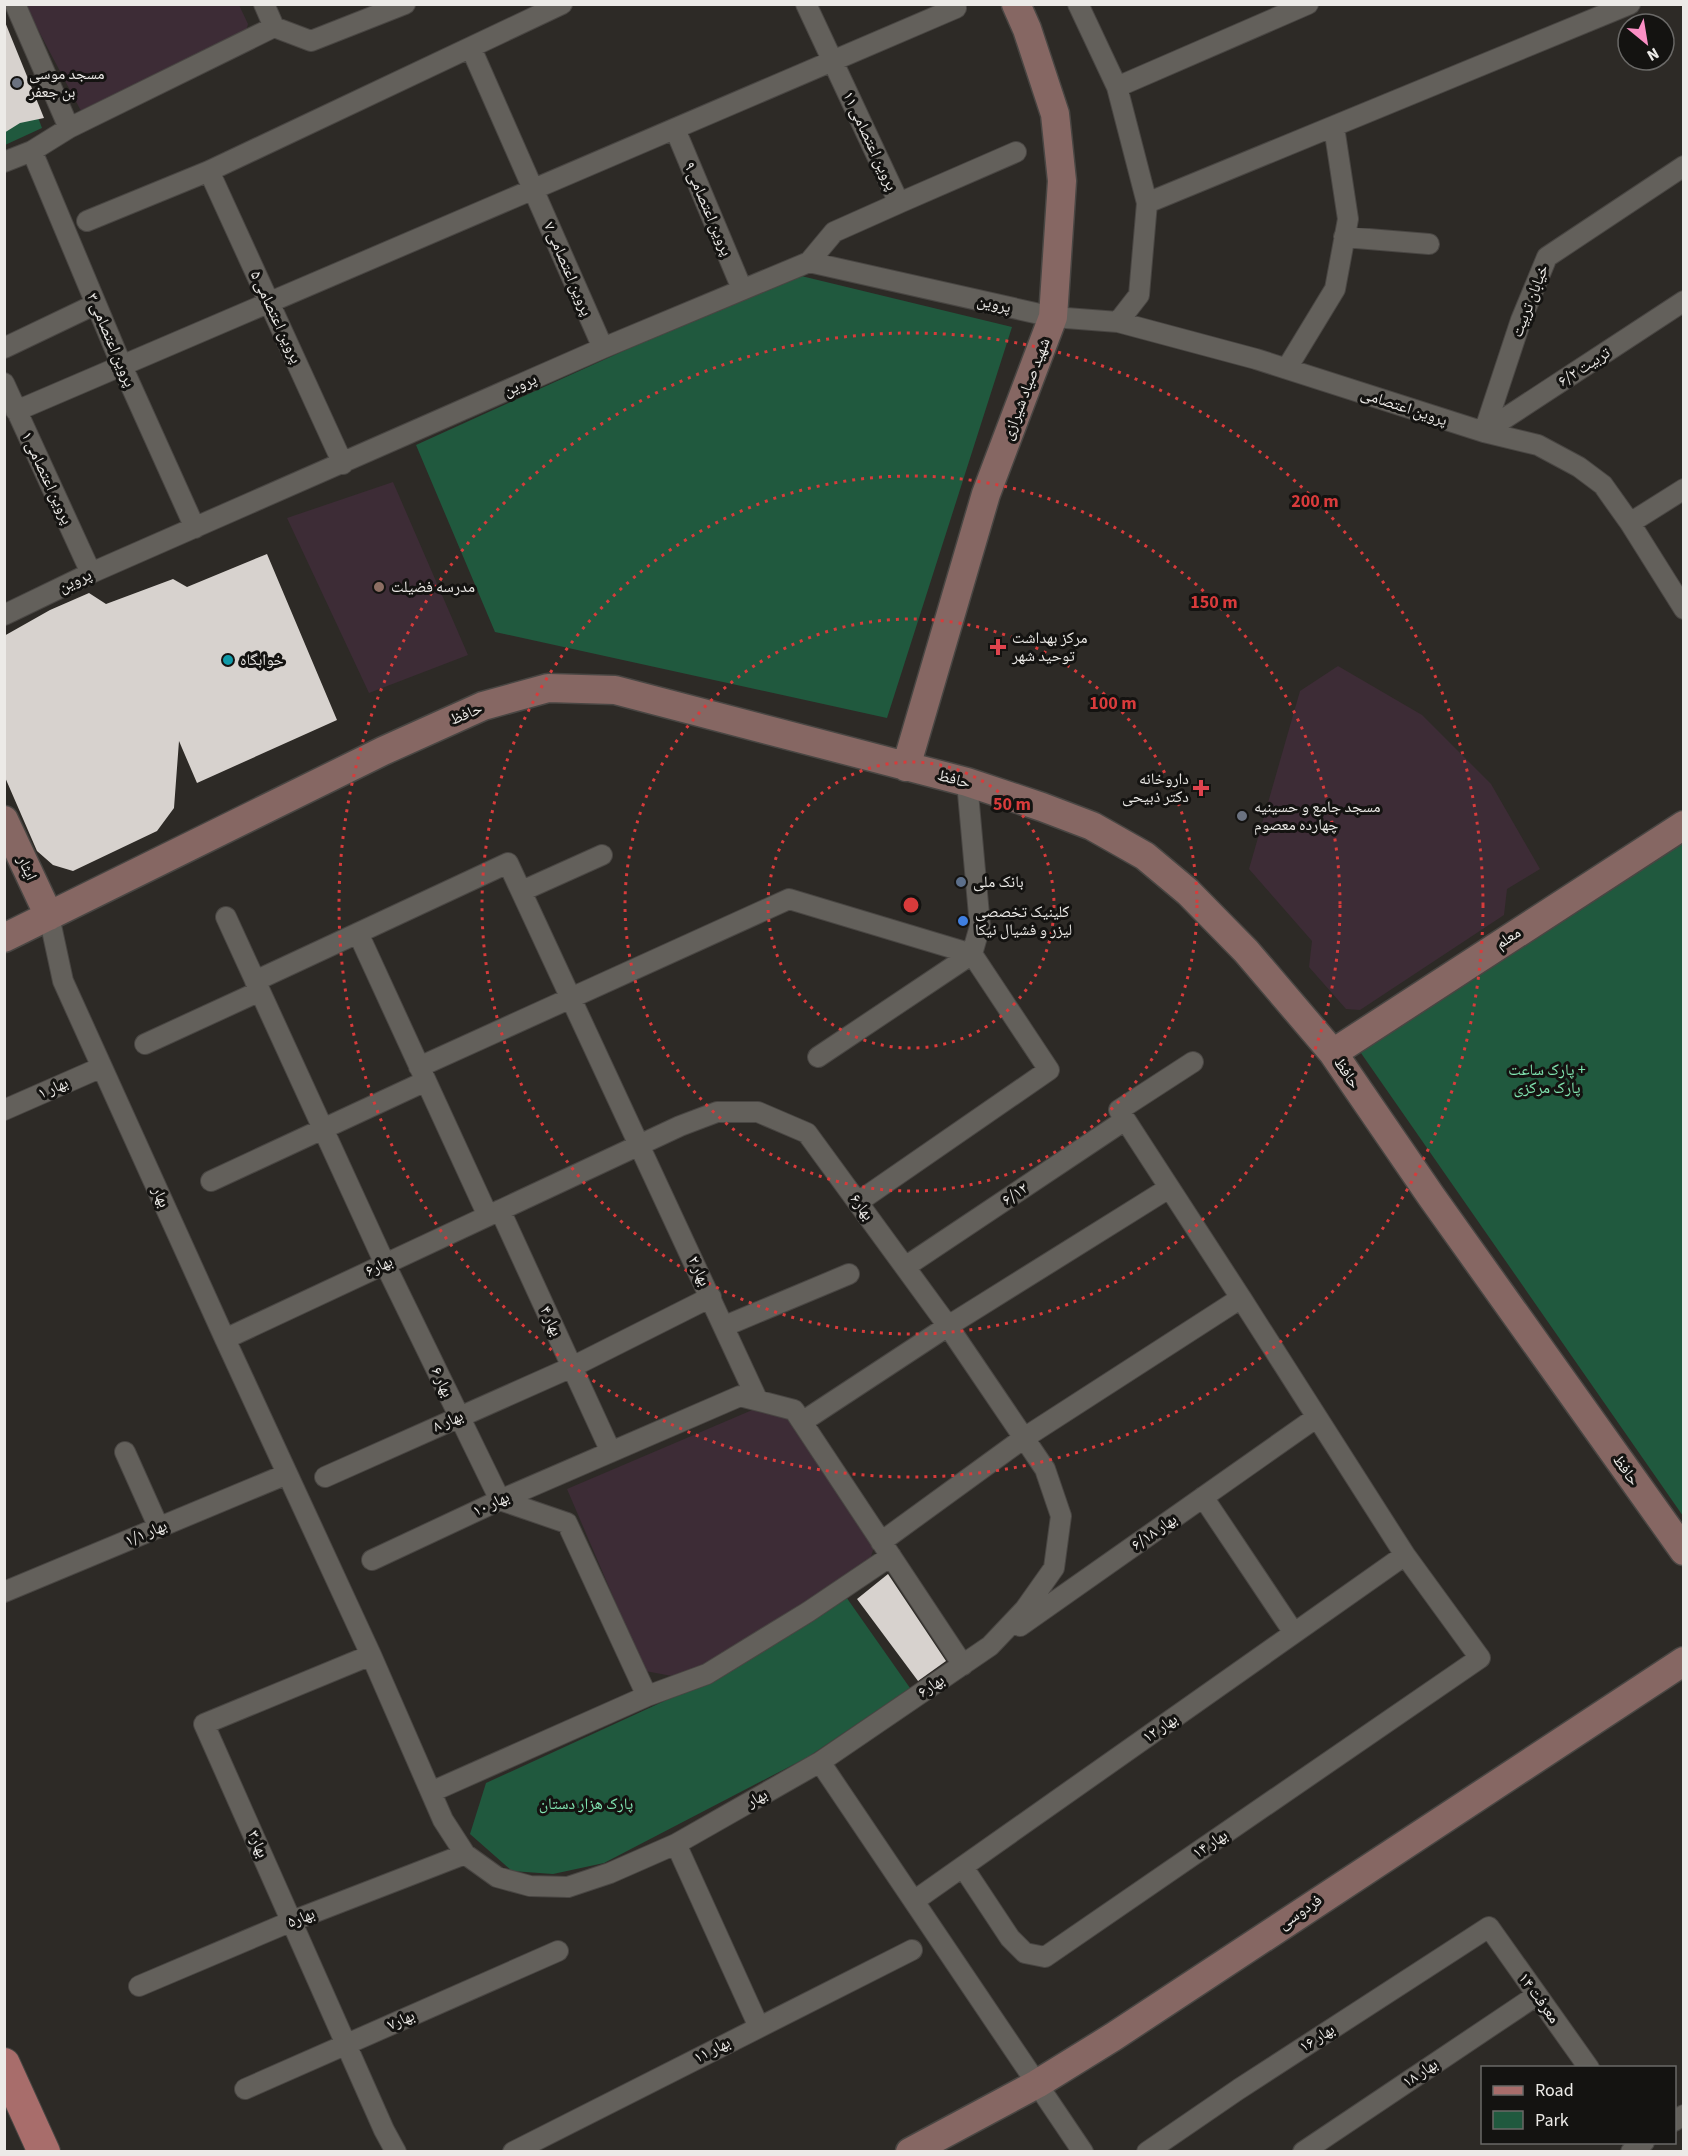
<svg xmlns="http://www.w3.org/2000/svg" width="1688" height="2156" font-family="'Source Sans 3','Noto Naskh Arabic',sans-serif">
	<rect width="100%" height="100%" fill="#2d2a26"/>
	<path fill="#3d2c36" d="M27,5H239L248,24L245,35L81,111L35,24Z
		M393,482L468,655L369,693L287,518Z
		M1338,666L1422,715L1491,784L1540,869L1507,889L1504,915L1360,1010L1346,1009L1309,967L1312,941L1249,869L1300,691Z
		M757,1408L789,1415L875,1544L868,1566L683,1678L645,1671L567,1489Z"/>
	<path fill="#20593e" d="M4,27L42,128L5,145H4Z
		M793,274L1012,327L887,718L495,632L416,445Z
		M1683,822V1516L1354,1043Z
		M844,1594L910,1688L808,1757L604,1863L553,1874L512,1871L470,1834L486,1783L684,1692Z"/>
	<path fill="#d7d2ce" d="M5,22L44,118L20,123L4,133Z
		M267,554L337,720L197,783L179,741L174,808L157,831L73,871L53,865L37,851L4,775V636L50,610L89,593L106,604L173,579L187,587Z
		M888,1574L946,1661L918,1681L857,1599Z"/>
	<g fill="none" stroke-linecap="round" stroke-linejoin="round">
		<g stroke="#494643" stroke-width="22">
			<path id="street" d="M15,4L69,128
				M264,4L274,27
				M806,4L899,203L1016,152
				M1078,4L1117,87L1308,4
				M471,48L603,348
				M1117,87L1147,203L1139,295L1118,322
				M675,129L742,289
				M32,151L122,366L195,528
				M4,162L32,151L69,128L274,27L311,41L405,4
				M209,171L343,464
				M1147,203L1630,4
				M87,221L209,171L562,4
				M1344,237L1429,244
				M809,262L834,232L899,203
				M4,348L96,304
				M1287,368L1335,289L1348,219L1334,127
				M4,383L91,573
				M16,411L956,8
				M1484,432L1521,320L1547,257L1684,166
				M1484,432L1684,301
				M1630,523L1684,489
				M4,615L91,573L603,348L809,262L1053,317L1118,322L1256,359L1484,432L1538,445L1579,467L1603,485L1630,523L1684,609
				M522,891L602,855
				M49,916L63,981L225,1339L371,1655L443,1820L465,1854L497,1877L530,1886L568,1887L610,1873L676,1844L820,1762L1083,2152
				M226,917L385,1264L500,1500L567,1523L647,1696L431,1792
				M358,933L508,863L757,1399
				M255,981L358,933L488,1216
				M145,1044L260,991
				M419,1067L789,899L972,954L818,1057
				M4,1110L102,1067
				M211,1181L426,1081
				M858,1202L1049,1070L972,954L980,926L967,782
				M500,1210L611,1452
				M905,1267L1125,1120
				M725,1326L849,1274
				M225,1339L680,1126L717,1112H758L807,1133L948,1326L1045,1469L1061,1516L1054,1568L1025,1609L990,1646L820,1762
				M802,1422L948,1326L1169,1188
				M125,1452L159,1528
				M325,1477L572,1367L711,1297
				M1203,1497L1294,1633
				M881,1542L1024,1438L1241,1298L1119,1110L1193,1062
				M372,1560L500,1500L740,1396L794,1410L963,1665
				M4,1592L287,1474
				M1020,1626L1317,1417
				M371,1655L204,1724L384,2130L396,2152
				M647,1696L707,1674L808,1612L891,1556
				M676,1844L759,2027
				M963,1867L1010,1938L1025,1953L1045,1957L1480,1658L1405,1555L1241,1298
				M914,1901L1405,1555
				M139,1986L292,1921L465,1854
				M245,2089L558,1951
				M1674,2121L1684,2115
				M513,2152L912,1950
				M1147,2152L1239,2089L1489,1927L1589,2068
				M1303,2152L1537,1995
				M1631,2152L1644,2142"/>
		</g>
		<g stroke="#494643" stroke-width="31">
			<path id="secondary" d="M906,767L986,494L1053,317L1062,181L1055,114L1027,29L1016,4
				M4,820L49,916
				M4,938L383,751L483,706L548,688L615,690L967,782L1042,807L1092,826L1145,856L1188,892L1246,951L1333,1053L1431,1196L1684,1551
				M1333,1053L1684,825
				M910,2152L1037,2084L1113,2037L1684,1661"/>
		</g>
		<g stroke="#494643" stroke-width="34">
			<path id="primary" d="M4,2064L44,2152"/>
		</g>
		<use href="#street" stroke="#63605b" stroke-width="20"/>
		<use href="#secondary" stroke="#866763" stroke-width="28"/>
		<use href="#primary" stroke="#a86d6b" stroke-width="32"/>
	</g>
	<g fill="none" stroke="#d83b3b" stroke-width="3" stroke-dasharray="3 6">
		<circle cx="911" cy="905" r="143"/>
		<circle cx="911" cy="905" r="286"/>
		<circle cx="911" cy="905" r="429"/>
		<circle cx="911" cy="905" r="572"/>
	</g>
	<g fill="#6b7280" stroke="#141311" stroke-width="2">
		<circle cx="17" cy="83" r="6"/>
		<circle cx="1242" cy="816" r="6"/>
	</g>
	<circle fill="#8d6e63" stroke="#141311" stroke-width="2" cx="379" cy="587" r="6"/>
	<g fill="#e0444e" stroke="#141311" stroke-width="2">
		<path d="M995 638h6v6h6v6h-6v6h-6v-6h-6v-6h6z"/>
		<path d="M1198 779h6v6h6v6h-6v6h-6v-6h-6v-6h6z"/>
	</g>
	<circle fill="#0f9aa8" stroke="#141311" stroke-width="2" cx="228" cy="660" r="6"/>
	<circle fill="#5c6f8a" stroke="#141311" stroke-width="2" cx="961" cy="882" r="6"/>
	<circle fill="#3f7fe0" stroke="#141311" stroke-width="2" cx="963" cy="921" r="6"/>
	<g text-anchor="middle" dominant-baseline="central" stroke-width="6" stroke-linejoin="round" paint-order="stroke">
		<g font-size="16" fill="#eceae7" stroke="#141311" text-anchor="start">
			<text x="29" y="74">مسجد موسی<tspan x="29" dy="18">بن جعفر</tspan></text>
			<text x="391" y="587">مدرسه فضیلت</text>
			<text x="1012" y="638">مرکز بهداشت<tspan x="1012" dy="18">توحید شهر</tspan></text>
			<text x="240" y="660">خوابگاه</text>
			<text x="1189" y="779" text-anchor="end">داروخانه<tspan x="1189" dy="18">دکتر ذبیحی</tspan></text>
			<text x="1254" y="807">مسجد جامع و حسینیه<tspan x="1254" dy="18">چهارده معصوم</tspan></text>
			<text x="973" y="882">بانک ملی</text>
			<text x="975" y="912">کلینیک تخصصی<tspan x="975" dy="18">لیزر و فشیال نیکا</tspan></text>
		</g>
		<g font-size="16" fill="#eceae7" stroke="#141311">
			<text transform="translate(870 141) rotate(65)">پروین اعتصامی ۱۱</text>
			<text transform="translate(708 209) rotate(67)">پروین اعتصامی ۹</text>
			<text transform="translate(568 269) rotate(67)">پروین اعتصامی ۷</text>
			<text transform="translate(1530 301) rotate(-69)">خیابان تربیت</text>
			<text transform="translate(994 304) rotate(13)">پروین</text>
			<text transform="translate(276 317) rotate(65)">پروین اعتصامی ۵</text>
			<text transform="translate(111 340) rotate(67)">پروین اعتصامی ۳</text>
			<text transform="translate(1584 367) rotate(-33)">تربیت ۶/۲</text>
			<text transform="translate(520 385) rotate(-24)">پروین</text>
			<text transform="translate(1026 389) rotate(-69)">شهید صیاد شیرازی</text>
			<text transform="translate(1404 407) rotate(18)">پروین اعتصامی</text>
			<text transform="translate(47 478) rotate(65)">پروین اعتصامی ۱</text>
			<text transform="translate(75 581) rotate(-25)">پروین</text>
			<text transform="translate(466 714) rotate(-23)">حافظ</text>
			<text transform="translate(954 779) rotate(15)">حافظ</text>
			<text transform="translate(27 868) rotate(65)">ایثار</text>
			<text transform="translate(1508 938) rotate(-33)">معلم</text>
			<text transform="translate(1347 1073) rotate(56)">حافظ</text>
			<text transform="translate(53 1088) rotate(-24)">بهار ۱</text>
			<text transform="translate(1015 1194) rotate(-34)">۶/۱۲</text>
			<text transform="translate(161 1197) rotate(66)">بهار</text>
			<text transform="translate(862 1207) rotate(54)">بهار۶</text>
			<text transform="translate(379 1266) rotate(-25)">بهار۶</text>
			<text transform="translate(699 1271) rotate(65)">بهار ۲</text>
			<text transform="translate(551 1321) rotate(65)">بهار ۴</text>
			<text transform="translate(442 1382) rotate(65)">بهار ۶</text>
			<text transform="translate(448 1421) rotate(-24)">بهار ۸</text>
			<text transform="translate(1626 1470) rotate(55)">حافظ</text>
			<text transform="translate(491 1504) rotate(-25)">بهار ۱۰</text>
			<text transform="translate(1154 1532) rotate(-35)">بهار ۶/۱۸</text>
			<text transform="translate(146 1533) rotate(-23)">بهار ۱/۱</text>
			<text transform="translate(931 1686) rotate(-34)">بهار۶</text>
			<text transform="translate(1160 1728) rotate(-35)">بهار ۱۲</text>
			<text transform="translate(757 1798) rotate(-29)">بهار</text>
			<text transform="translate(258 1844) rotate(66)">بهار۳</text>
			<text transform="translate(1210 1844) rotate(-34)">بهار ۱۴</text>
			<text transform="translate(1300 1912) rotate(-34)">فردوسی</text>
			<text transform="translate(301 1918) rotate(-22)">بهار۵</text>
			<text transform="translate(1539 1998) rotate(54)">معرفت ۱۴</text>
			<text transform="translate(401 2020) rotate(-24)">بهار۷</text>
			<text transform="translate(1317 2038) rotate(-33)">بهار ۱۶</text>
			<text transform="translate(712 2050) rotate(-27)">بهار ۱۱</text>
			<text transform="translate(1420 2073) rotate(-34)">بهار ۱۸</text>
		</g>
		<g font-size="16" fill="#82e7b2" stroke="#141311">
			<text x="1547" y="1070">پارک ساعت +<tspan x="1547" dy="18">پارک مرکزی</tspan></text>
			<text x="586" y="1804">پارک هزار دستان</text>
		</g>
	</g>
	<circle cx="911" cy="905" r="9" fill="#d83b3b" stroke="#141311" stroke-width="3"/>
	<g font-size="18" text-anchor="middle" font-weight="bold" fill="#d83b3b" stroke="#141311" stroke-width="6" stroke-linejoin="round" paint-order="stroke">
		<text x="1315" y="507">200 m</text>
		<text x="1214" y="608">150 m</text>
		<text x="1113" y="709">100 m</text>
		<text x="1012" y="810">50 m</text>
	</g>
	<rect width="1688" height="2156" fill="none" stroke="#eceae7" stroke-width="12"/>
	<rect x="1481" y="2066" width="195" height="78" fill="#141311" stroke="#6a6967" stroke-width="1.5"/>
	<rect x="1493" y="2086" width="30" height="9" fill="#a86d6b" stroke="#6a6967" stroke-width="1.5"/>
	<text x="1535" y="2096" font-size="18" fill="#eceae7">Road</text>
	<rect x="1493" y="2111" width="30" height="18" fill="#20593e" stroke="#6a6967" stroke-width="1.5"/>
	<text x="1535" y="2126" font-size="18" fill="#eceae7">Park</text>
	<g transform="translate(1646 42) rotate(150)"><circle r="28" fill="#141311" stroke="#6a6967" stroke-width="1.5"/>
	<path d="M0-4.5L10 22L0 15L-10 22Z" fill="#fb8fc5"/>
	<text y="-9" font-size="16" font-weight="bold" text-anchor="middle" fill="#eceae7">N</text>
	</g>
</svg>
